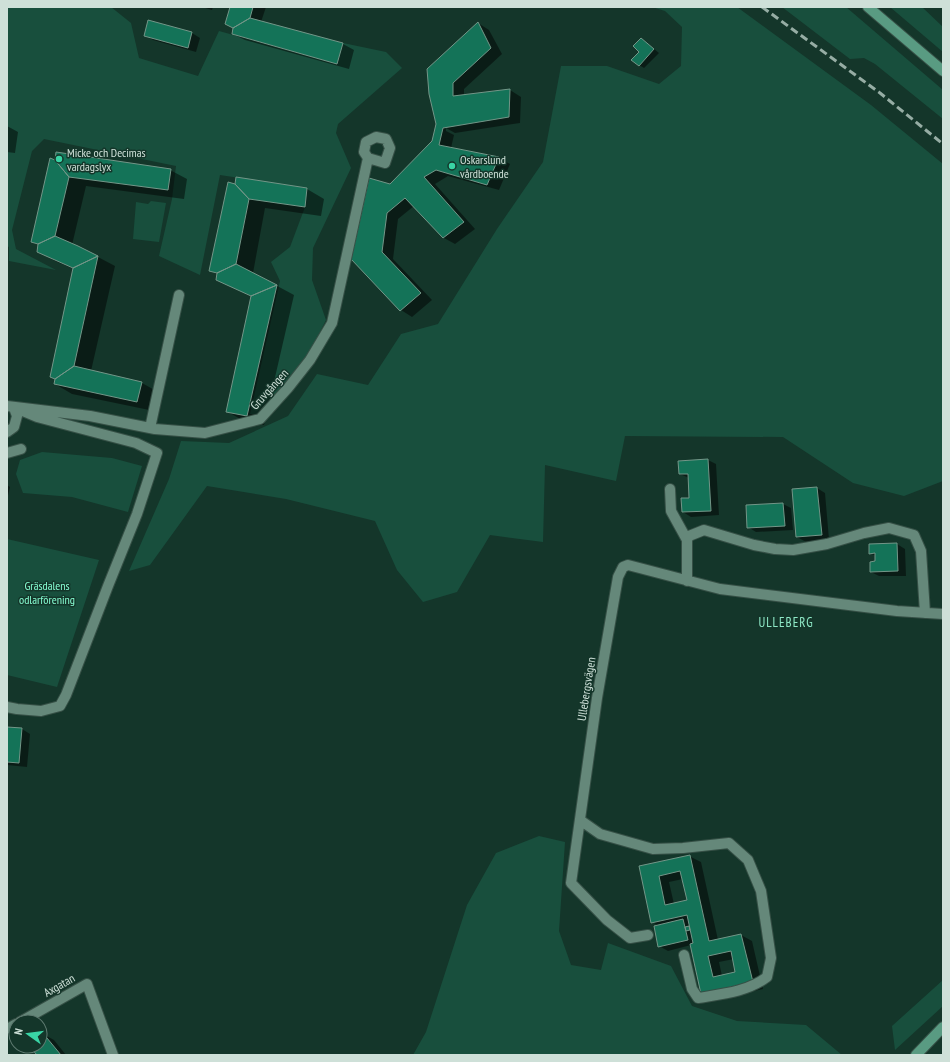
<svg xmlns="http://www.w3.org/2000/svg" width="950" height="1062" font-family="'PT Sans Narrow',sans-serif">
	<rect width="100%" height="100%" fill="#14362a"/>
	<path fill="#184f3d" d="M7,7H111L131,23L139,58L198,76L219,31L337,64L343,43L386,52L402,68L338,124L336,133L351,168L313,248L312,280L326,320L309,354L260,415L250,414L280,281L271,262L290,247L305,207L307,188L220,175L200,275L159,256L172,199L176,166L44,139L32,151L12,230L16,249L56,270L9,261V247L7,246Z
		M652,7H737L871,105L943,164V481L904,496L853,483L783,437L625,436L616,481L545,465L543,542L490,535L457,592L423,602L397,570L375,521L286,499L207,486L150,565L129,571L169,479L181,441L229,443L288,416L317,374L368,385L401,334L438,324L497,229L543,162L561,66H607L659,84L681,66L682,27L665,11Z
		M782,7H846L943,90V119L875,64L864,58L850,59Z
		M890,7H922L943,27V52Z
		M151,201L166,203L159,242L133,239L136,202L148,204Z
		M42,452L112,458L142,466L128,512L72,497L23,493L16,474L20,460Z
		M7,539L99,560L57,687L7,675Z
		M539,836L565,842L559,931L571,965L601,970L608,943L671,966L692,1006L737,1021L806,1025L842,1055H413L426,1032L467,905L496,853Z
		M943,980V1006L895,1050L892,1026Z"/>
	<path fill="#0007" fill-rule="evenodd" d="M202,7H213L212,10Z
		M231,7H266L261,22L343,44L354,50L349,69L245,40L233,34L234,29Z
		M149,21L192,33L200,38L196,52L153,40L145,35Z
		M478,23L489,30L502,54L464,89V96L510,90L521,97L520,123L455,133L446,128V131L454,135L451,148L499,158L510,164L499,190L448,176L435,184L475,229L455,244L444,238L414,206L398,219L393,259L432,300L412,317L401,310L352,258L391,185L433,142L437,124L430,94Z
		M642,39L659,53L644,68L639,65Z
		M7,126L18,132L15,153L7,152Z
		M56,161L170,170L187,179L184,199L86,186L72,245L98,257L115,266L91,371L142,383L158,392L154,411L72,394L55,384L56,380L51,377L74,269L55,261L38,251L39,245L32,242Z
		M237,178L307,189L324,199L321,216L265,208L253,273L294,295L264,425L244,421L228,412L252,297L217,279L218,275L211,270L236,185Z
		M708,460L716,464L719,515L691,517L683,512L690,499L689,478L680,474Z
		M7,485L10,487L7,500Z
		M817,488L825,493L829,539L806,542L797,537Z
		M783,504L791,508L793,530L756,532L748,527L747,506Z
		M897,544L905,549L906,576H879L871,572L876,562V556L870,553Z
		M7,728L22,729L30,734L27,767L7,765Z
		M689,856L701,862L718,940L741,935L752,941L763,989L713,1000L691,945L668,951L659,946V926L652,922L640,867ZM683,879L688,900L674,904L669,882ZM734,959L737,973L722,976L719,962Z
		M43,1034L54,1040L66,1055H38L31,1046H40V1036Z"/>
	<path fill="#147358" stroke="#739688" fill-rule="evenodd" d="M230,7H253L250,18L233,28L225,24Z
		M250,18L343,43L337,64L232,34L233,28Z
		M148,20L192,32L188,48L144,36Z
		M478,22L491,48L453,83V96L510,89L509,117L443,128L439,145L499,157L487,185L436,170L424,177L464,222L443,238L405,198L387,213L382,252L421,293L400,311L351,259L369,178L390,184L432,141L436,124L429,94L427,69Z
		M641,38L654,49L639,66L631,60L639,52L633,46Z
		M56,152L171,169L168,190L69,177L55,160Z
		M50,158L55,160L69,177L55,236L38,244L31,242Z
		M236,177L307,188L305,207L249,199L235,184Z
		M228,182L235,184L249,199L236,264L217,273L209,271Z
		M55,236L78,246L98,256L73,268L37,252L38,244Z
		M98,256L74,366L55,379L50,377L73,268Z
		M236,264L277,285L251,296L216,280L217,273Z
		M277,285L247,416L226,412L251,296Z
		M74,366L142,382L137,402L54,384L55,379Z
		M708,459L711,511L682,512L681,498H689L688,474H679L678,461Z
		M817,487L822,535L796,537L792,489Z
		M783,503L785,526L747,528L746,505Z
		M897,543L898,571L870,572V562L875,561V553L869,554V544Z
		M7,727L22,728L19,763L7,762Z
		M690,855L709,941L741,934L753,982L701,994L690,944L693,943L687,915L651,923L639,866ZM680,871L687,900L665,905L659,876ZM731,951L735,972L713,977L708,956Z
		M683,919L688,940L658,947L654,926Z
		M689,926L690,930L686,931L685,927Z
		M42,1032L61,1055H37L29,1046H40V1034Z"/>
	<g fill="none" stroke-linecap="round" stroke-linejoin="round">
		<g stroke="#365046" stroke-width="12">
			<path id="minor" d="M7,406L90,416L155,429L205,433L260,419L288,388L310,360L332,323L368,158L364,152L366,142L376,137L386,139L390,148L385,163L368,158
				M150,428L179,295
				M7,432L14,427L17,416L14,408
				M7,453L21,449
				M670,489L671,511L687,540
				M687,581V540L689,536L704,530L754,545L775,549L793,550L827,544L864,533L889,528L914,535L921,551L925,613
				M7,707L17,709L41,711L60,706L66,695L108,586L137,514L157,453L136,443L37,417L25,412
				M580,820L600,834L653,849L683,848L729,843L748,860L761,891L771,958L767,977C747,992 722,994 698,998L692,989L684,955
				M648,935L630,938L607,920L571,883L597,698L618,577L623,567L628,565L720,589L897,611L943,614
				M20,1022L87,984L113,1055
				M9,1028L16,1024"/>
		</g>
		<g stroke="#365046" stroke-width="12">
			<path id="major" d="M868,7L943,71
				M916,1055L943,1027"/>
		</g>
		<use href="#minor" stroke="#65887a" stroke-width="10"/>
		<use href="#major" stroke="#599b82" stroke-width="10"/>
		<path stroke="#96ada4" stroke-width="3" stroke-dasharray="8 4" stroke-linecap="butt" d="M762,7L880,93L943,144"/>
	</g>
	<g fill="#39d4a5" stroke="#14362a" stroke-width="1.5">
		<circle cx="59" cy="159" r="4"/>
		<circle cx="452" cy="166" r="4"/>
	</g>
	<g text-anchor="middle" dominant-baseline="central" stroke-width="3" stroke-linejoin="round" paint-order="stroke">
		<g font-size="12" fill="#cee0d8" stroke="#14362a" text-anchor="start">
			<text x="67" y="152">Micke och Decimas<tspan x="67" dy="14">vardagslyx</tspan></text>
			<text x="460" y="159">Oskarslund<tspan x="460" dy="14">vårdboende</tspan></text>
		</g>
		<g font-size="12" fill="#cee0d8" stroke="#14362a">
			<text transform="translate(269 389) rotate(-48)">Gruvgången</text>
			<text transform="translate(586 689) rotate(-81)">Ullebergsvägen</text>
			<text transform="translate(59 985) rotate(-30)">Axgatan</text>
		</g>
		<g font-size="12" fill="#86fdd2" stroke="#14362a">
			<text x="47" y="585">Gräsdalens<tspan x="47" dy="14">odlarförening</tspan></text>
		</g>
		<g font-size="13" letter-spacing="1" fill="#8ee8c6" stroke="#14362a">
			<text x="786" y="622">ULLEBERG</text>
		</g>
	</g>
	<rect width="950" height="1062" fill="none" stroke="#cee0d8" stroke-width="16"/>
	<g transform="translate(28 1034) rotate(284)"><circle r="19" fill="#14362a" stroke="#5e7a70"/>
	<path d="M0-3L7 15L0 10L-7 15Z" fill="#39d4a5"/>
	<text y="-6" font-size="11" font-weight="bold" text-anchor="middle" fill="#cee0d8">N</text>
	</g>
</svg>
